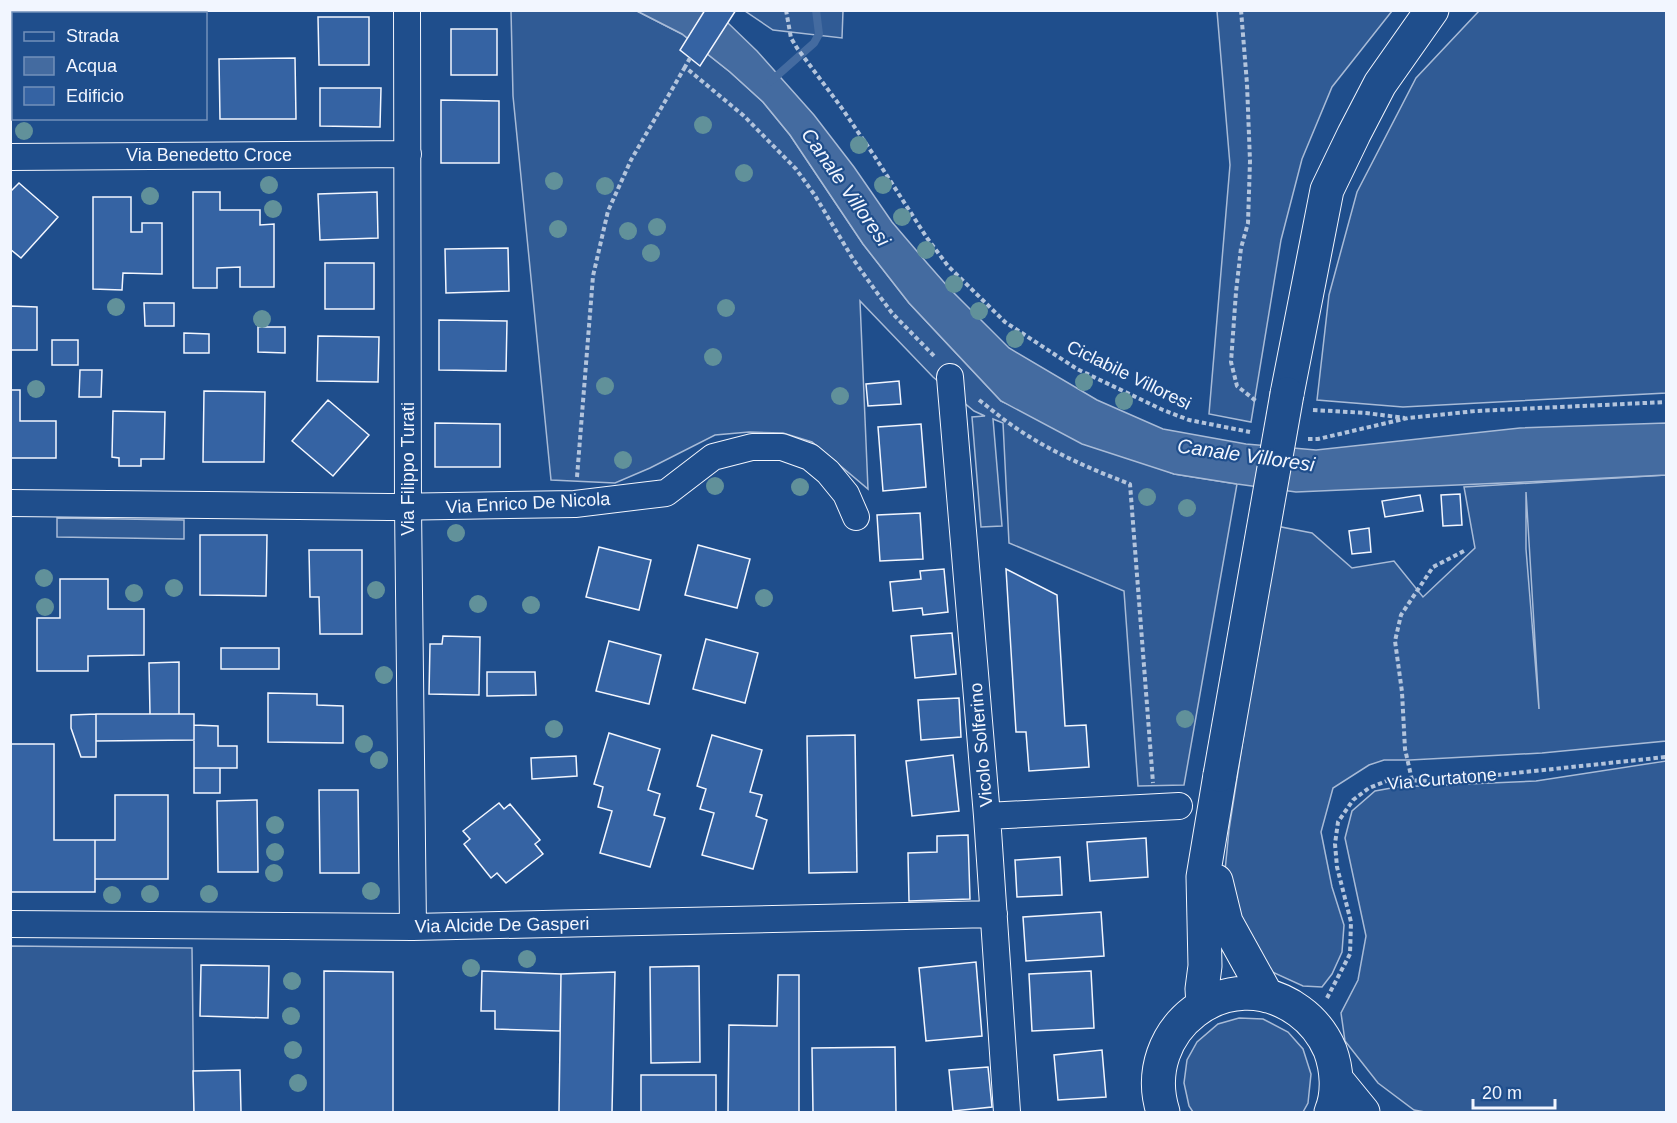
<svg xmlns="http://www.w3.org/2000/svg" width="1677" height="1123" font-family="Helvetica,sans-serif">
	<rect width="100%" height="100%" fill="#1f4e8c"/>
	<path fill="#305b95" stroke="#a8bbd7" stroke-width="1.5" fill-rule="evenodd" d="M511,11H637L682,34L730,72L763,102L790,135L863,244L909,303L1001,401L1174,474L1237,484L1184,785L1138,786L1124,591L1009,543L1003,423L993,419L1002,526L981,527L972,417L985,416L974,411L933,377L860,301L868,489L812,442L783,433L749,432L715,435L650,468L615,483L551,480L513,96Z
		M745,11H843L842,38L773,30Z
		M1217,11H1392L1332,87L1302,159L1281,240L1251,422L1209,414L1230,165Z
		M1479,11H1666V393L1403,407L1317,400L1329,295L1357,192L1416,78Z
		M1666,475V741L1542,753L1410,760H1384L1369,765L1333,788L1321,832L1332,887L1344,925L1342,952L1332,974L1322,987L1303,986L1270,971L1230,910L1224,881L1229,830L1276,526L1312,533L1352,568L1394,561L1423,597L1475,548L1464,487ZM1526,492L1539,708V709L1526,549Z
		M57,518L184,520V539L57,537Z
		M1666,761V1112H1425L1414,1110L1378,1083L1345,1041L1341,1013L1358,980L1366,936L1345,838L1352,811L1375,791L1397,787L1536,781Z
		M11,946L192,948L194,1112H11Z
		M1239,1018L1263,1019L1288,1032L1303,1049L1311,1074L1308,1103L1303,1112H1193L1189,1106L1184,1083L1187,1060L1197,1042L1218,1024Z"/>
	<path fill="#446ba0" stroke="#a8bbd7" stroke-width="1.5" d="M637,11H709L728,23L757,51L814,115L854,167L892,222L927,263L949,288L1009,348L1097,400L1163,429L1246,444L1316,450L1520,428L1666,423V475L1526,482L1296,492L1237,484L1174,474L1082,444L1001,401L909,303L863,244L790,135L763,102L730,72L682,34Z"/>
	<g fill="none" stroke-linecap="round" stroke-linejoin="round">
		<path stroke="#446ba0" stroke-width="8" d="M771,81L814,43L819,34L816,10"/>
	</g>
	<path fill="#3563a3" stroke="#f2f6ff" stroke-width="1.5" d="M705,10H736L700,66L680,50Z
		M318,17H369V65H319Z
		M451,29H497V75H451Z
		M10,47H14V108H10Z
		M295,58L296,119H220L219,59Z
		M320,88H381L380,127L320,126Z
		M441,100L499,101V163H441Z
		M19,183L58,217L21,258L10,249V192Z
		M193,192H220V210H260V225L274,224V287H240V267L217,268V288H193Z
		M377,192L378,238L320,240L318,194Z
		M93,197H131V232H142V223H162V274L123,273L122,290L93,289Z
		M508,248L509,291L446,293L445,249Z
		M325,263H374V309H325Z
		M144,303H174V326H145Z
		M10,306L37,307V350H10Z
		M439,320L507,321L506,371L439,370Z
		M258,327H285V353L258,352Z
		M184,333L209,334V353H184Z
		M318,336L379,337L378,382L317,381Z
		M52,340H78V365H52Z
		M80,370H102L101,397H79Z
		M899,381L901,404L868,406L866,384Z
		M10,390H20V421H56V458H10Z
		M204,391L265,392L264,462H203Z
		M328,400L369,435L333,476L292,441Z
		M113,411L165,412L164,459H141V466H119V458L112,457Z
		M435,423L500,424V467H435Z
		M921,424L926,487L883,491L878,427Z
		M1460,494L1462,525L1443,526L1441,495Z
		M1420,495L1423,511L1385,517L1382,501Z
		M920,513L923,559L880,561L877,515Z
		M1369,528L1371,552L1352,554L1349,531Z
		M200,535H267L266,596L200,595Z
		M698,545L750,559L737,608L685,595Z
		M599,547L651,560L639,610L586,597Z
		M309,550H362V634H320L319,597H310Z
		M944,569L948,612L923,615L922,608L893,611L890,582L921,579L920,571Z
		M1006,569L1057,595L1065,726L1086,725L1089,767L1029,771L1026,732H1016Z
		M60,579H108V609H144V655L88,656V671H37V618H60Z
		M952,633L956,674L915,678L911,636Z
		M443,636L480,637L479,695L429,694L430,644H442Z
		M706,639L758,653L745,703L693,689Z
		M609,641L661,655L649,704L596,691Z
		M221,648H279V669H221Z
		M179,662V714H150L149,663Z
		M487,672H535L536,695L487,696Z
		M268,693L317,694V705L343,706V743L268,742Z
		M959,698L961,737L921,740L918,700Z
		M96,714V757H81L71,728V715Z
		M96,714H194V740L96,741Z
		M194,725L218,726V746H237V768H194Z
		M609,733L660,749L648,790L660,794L654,815L665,818L650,867L600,853L612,811L598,807L603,787L594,784Z
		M712,735L762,750L750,792L762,795L756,816L767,820L753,869L702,855L714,813L700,809L706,789L697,786Z
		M855,735L857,872L809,873L807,736Z
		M10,744H54V840H95V892H10Z
		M953,755L959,811L912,816L906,761Z
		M576,756L577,776L532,779L531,758Z
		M194,768H220V793H194Z
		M319,790H358L359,873H320Z
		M115,795H168V879H95V840H115Z
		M257,800L258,872H218L217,801Z
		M499,803L504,809L510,804L540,840L535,844L543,854L506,883L497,873L491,878L464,844L470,839L463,831Z
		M968,835L970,899L909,901L908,853L937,852V836Z
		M1146,838L1148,877L1090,881L1087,842Z
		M1060,857L1062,895L1017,897L1015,860Z
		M1101,912L1104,956L1026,961L1023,917Z
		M976,962L982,1036L926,1041L919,968Z
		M201,965L269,966L268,1018L200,1016Z
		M699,966L700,1062L651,1063L650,967Z
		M324,971L393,972V1112H324Z
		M482,971L561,974L560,1031L495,1029V1011H481Z
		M1091,971L1094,1028L1032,1031L1029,974Z
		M615,972L612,1112H559L561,974Z
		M778,975H799V1112H728L729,1025L777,1026Z
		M895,1047L896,1112H813L812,1048Z
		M1102,1050L1106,1097L1058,1100L1054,1055Z
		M988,1067L992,1107L953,1111L949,1070Z
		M240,1070L241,1112H194L193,1071Z
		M641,1075H716V1112H641Z"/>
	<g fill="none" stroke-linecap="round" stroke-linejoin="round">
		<g stroke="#f2f6ff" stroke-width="28">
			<path id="street" d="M407,10L408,507L413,927
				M10,157L408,154
				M950,377L987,816L1007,1112
				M10,503L389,507L575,504L666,493L713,457L752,447H782L810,457L828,472L846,494L856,517
				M987,816L1179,806
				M10,924L413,927L994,914"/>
		</g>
		<g stroke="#f2f6ff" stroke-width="35">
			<path id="secondary" d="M1287,394L1327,190L1354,134L1380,84L1432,10
				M1216,881L1226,922L1267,996
				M1203,1005L1202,989L1205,966L1203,877L1220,775
				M1336,1079L1363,1112
				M1163,1112C1137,1030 1228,959 1299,1011C1313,1021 1323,1034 1330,1050C1337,1069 1339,1093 1331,1112"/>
		</g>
		<path stroke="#b3c4dc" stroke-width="4" stroke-dasharray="4.5 3" stroke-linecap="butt" d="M786,10L791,38L797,48L841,107L875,157L927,238L948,266L1005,322L1077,369L1163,410L1189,420L1250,432
			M1241,10L1247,84L1250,161L1248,223L1241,248L1236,292L1231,362L1237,386L1256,401
			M690,58L685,67L744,116L796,169L814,194L853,259L875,290L892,313L934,356
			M979,400C991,409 1001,418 1013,426C1049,451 1090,469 1130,484L1153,783
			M1313,410L1366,413L1405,418
			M1308,439H1318L1408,418L1476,411L1666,402
			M577,477L593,276L608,211L631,160L685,67
			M1412,780L1405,749L1402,692L1395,641L1401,615L1433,567L1464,551
			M1327,998L1350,954L1351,922L1337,867L1335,844L1338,822L1353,800L1369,788L1389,780L1440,781L1666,757"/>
		<use href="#street" stroke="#1f4e8c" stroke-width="26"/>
		<use href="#secondary" stroke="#1f4e8c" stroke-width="33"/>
		<g stroke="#f2f6ff" stroke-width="35" stroke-linecap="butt">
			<path id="secondary-bridge" d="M1220,775L1287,394"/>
		</g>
		<use href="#secondary-bridge" stroke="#1f4e8c" stroke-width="33"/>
	</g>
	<g fill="#61919a">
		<circle cx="703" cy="125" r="9"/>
		<circle cx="24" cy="131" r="9"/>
		<circle cx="859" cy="145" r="9"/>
		<circle cx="744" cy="173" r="9"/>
		<circle cx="554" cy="181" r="9"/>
		<circle cx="269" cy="185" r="9"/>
		<circle cx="883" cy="185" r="9"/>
		<circle cx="605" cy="186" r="9"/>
		<circle cx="150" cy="196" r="9"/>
		<circle cx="273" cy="209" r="9"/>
		<circle cx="902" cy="217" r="9"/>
		<circle cx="657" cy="227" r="9"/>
		<circle cx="558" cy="229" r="9"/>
		<circle cx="628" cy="231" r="9"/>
		<circle cx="926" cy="250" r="9"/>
		<circle cx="651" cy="253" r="9"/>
		<circle cx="954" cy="284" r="9"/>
		<circle cx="116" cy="307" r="9"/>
		<circle cx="726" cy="308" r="9"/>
		<circle cx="979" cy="311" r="9"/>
		<circle cx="262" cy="319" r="9"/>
		<circle cx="1015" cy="339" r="9"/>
		<circle cx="713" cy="357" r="9"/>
		<circle cx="1084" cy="382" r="9"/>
		<circle cx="605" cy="386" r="9"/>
		<circle cx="36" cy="389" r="9"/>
		<circle cx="840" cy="396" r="9"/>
		<circle cx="1124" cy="401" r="9"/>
		<circle cx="623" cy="460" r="9"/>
		<circle cx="715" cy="486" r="9"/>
		<circle cx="800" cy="487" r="9"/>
		<circle cx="1147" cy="497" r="9"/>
		<circle cx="1187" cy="508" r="9"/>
		<circle cx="456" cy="533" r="9"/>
		<circle cx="44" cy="578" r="9"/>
		<circle cx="174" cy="588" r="9"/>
		<circle cx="376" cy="590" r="9"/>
		<circle cx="134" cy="593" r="9"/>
		<circle cx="764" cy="598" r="9"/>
		<circle cx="478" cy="604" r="9"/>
		<circle cx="531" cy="605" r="9"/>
		<circle cx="45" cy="607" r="9"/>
		<circle cx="384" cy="675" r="9"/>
		<circle cx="1185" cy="719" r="9"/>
		<circle cx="554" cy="729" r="9"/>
		<circle cx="364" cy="744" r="9"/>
		<circle cx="379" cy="760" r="9"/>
		<circle cx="275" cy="825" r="9"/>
		<circle cx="275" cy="852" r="9"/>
		<circle cx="274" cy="873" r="9"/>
		<circle cx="371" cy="891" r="9"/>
		<circle cx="150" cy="894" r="9"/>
		<circle cx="209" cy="894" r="9"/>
		<circle cx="112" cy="895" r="9"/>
		<circle cx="527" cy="959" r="9"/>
		<circle cx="471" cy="968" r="9"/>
		<circle cx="292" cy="981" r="9"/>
		<circle cx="291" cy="1016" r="9"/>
		<circle cx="293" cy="1050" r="9"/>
		<circle cx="298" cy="1083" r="9"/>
	</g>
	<g text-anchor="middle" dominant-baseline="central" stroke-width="4.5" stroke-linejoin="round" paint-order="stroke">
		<g font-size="18" fill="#f2f6ff" stroke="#1f4e8c">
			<text x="209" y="155">Via Benedetto Croce</text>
			<text transform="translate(1129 375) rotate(26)">Ciclabile Villoresi</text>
			<text transform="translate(408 469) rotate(-90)">Via Filippo Turati</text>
			<text transform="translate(528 503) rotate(-3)">Via Enrico De Nicola</text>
			<text transform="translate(981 745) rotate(-95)">Vicolo Solferino</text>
			<text transform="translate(1442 779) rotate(-5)">Via Curtatone</text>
			<text transform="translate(502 925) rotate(-1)">Via Alcide De Gasperi</text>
		</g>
		<g font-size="20" font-style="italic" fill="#f2f6ff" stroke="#1f4e8c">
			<text transform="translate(846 187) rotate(55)">Canale Villoresi</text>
			<text transform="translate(1246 455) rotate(8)">Canale Villoresi</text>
		</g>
	</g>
	<rect width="1677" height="1123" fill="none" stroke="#f2f6ff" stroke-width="24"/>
	<rect x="12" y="12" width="195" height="108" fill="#1f4e8c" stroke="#7391ba" stroke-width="1.5"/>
	<rect x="24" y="32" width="30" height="9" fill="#1f4e8c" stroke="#7391ba" stroke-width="1.5"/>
	<text x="66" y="42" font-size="18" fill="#f2f6ff">Strada</text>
	<rect x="24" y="57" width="30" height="18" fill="#446ba0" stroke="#7391ba" stroke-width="1.5"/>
	<text x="66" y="72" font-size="18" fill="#f2f6ff">Acqua</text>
	<rect x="24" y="87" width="30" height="18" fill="#3563a3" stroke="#7391ba" stroke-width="1.5"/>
	<text x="66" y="102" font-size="18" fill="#f2f6ff">Edificio</text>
	<path d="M1473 1099v9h82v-9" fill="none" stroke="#f2f6ff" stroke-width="3"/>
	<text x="1482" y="1099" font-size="18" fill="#f2f6ff" stroke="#1f4e8c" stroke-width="4.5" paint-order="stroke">20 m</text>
</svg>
